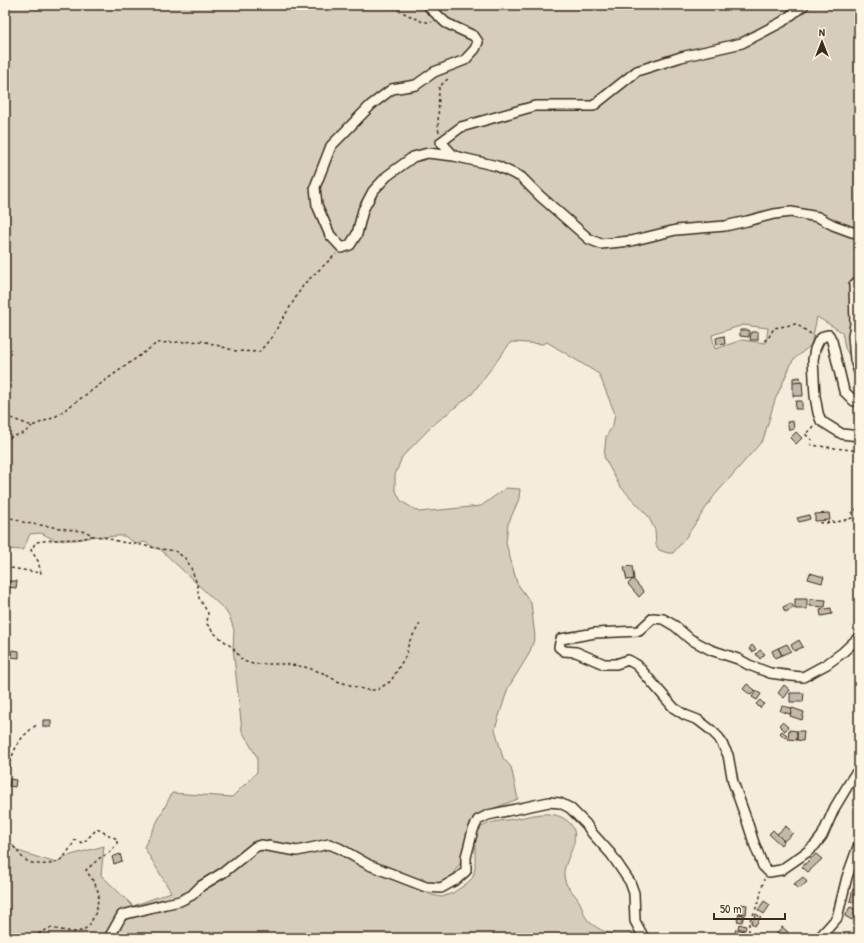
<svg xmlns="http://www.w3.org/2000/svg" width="864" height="943" font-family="'Patrick Hand',sans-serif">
	<rect width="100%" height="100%" fill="#f4eddd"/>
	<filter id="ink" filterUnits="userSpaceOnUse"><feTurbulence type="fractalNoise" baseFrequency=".025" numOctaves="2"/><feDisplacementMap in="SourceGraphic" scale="8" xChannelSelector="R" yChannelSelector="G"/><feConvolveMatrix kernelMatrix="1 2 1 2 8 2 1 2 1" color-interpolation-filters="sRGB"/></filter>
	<g filter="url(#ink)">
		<path fill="#d6cdbd" stroke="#887c6e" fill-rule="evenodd" d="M5,5H859V372L845,348L842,332L817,317L811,345L793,360L775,400L763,440L714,496L684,540L673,553H668L659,550L656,545L655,530L648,516L619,485L604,457L606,437L613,425L615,414L599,374L547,342L543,344L511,342L472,394L433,425L402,457L395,475V489L401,501L419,512L481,506L506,488L520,489L519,499L508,524L506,543L517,583L531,603L535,637L529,654L508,688L495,729L503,758L511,767L518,799L474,816L461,862L448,881L430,884L422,878L412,884L432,895L442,897L453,893L466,884L473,877L475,868V835C477,832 478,829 480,828C491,820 506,821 519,818C530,816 543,812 555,815C561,816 569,821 572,826C581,841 565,858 564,873C564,888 573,890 579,901C582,906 583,911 585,916C589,924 603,932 612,934C618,935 627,934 633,934L636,938H5V838L11,843L18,851L56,863L64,857L104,846L101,875L133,906L171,892L144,847L172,793L232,797L257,772V757L242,731L233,648L234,630L230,618L225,610L160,549L155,548L145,542L137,544L124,536H117L103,537L93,536L88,538L76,540H55L41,533L30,534L23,550L5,549ZM743,325L768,328L766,343L742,340L715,349L712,335Z"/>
		<path fill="#c3b9aa" stroke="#3b2a1e" d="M740,330H749V337L740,336Z
			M751,332H758V340H750Z
			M724,336L725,344L717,345L716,338Z
			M800,377L801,382H793V378Z
			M802,382L803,396H793V383Z
			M796,401H802V409H795Z
			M793,421L794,429L789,430L787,422Z
			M796,432L802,438L796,444L790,438Z
			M829,513L830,520L815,521V514Z
			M809,515L810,519L799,522L797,518Z
			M632,566L634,579L627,580L624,567Z
			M810,573L824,577L822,583L808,579Z
			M633,579L644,592L639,597L628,584Z
			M9,581H17L16,588L9,587Z
			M795,599H807V609H795Z
			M810,599L826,600L825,607L810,606Z
			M791,603L794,608L785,612L783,607Z
			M831,608L832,614L821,616L820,610Z
			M799,640L803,647L794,651L791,645Z
			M787,644L791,651L782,655L778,648Z
			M752,645L756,649L753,652L749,649Z
			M778,648L782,655L775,658L772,651Z
			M12,650L19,651V658L11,657Z
			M760,650L765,654L760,659L756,654Z
			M747,684L755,690L751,695L743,689Z
			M784,685L790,690L784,698L778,693Z
			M756,691L761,694L757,700L752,697Z
			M790,693H804L803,702H790Z
			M760,700L764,704L760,708L756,704Z
			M782,706L792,708L790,714L780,711Z
			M792,708L804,712L802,720L790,716Z
			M43,720H51V727H43Z
			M782,722L788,727L785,731L779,725Z
			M789,730L797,731V740L788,739Z
			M782,731L787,735L785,738L780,733Z
			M797,731H804L803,741L797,740Z
			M10,779L16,780L15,787L9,786Z
			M786,826L793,833L784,841L777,834Z
			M773,830L784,841L781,845L769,834Z
			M120,854L122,861L114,864L112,857Z
			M816,854L822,859L808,872L802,867Z
			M803,877L807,882L799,889L794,884Z
			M853,889L859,891V899L858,904L850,901Z
			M764,901L770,905L764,914L758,910Z
			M741,904L747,905L746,914L739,913Z
			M850,907L857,910L852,920L845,916Z
			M739,914L744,915L742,922L737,921Z
			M756,914L761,917L755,926L751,923Z
			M739,924L746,926L745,930L738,928Z
			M782,927L788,932L782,938H777L775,936Z
			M736,929L744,931L743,938H733Z"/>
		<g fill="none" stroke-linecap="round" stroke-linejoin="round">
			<g stroke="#3b2a1e" stroke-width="12">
				<path id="minor" d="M429,5L430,8L446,23L474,36L478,42L475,49L465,60L434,72L416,85L392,89L371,105L331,146L315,187L317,205L330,235L342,248L350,245L357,234L363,210L373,191L387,176L413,157L428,153L454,156L497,166L521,177L540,196L589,239L601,244L631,241L676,230L725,226L747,221L774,214L791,212L818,217L833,225L852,232L859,233
					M454,156L441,142L461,127L535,106H593L637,71L681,57L742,43L782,22L804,5
					M859,281L857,282L854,285L855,324L853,336L855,360L859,372
					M859,396L854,401L844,391L832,341L829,335L824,336L819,340L815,349L813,360L815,396L818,413L821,421L842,434L859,436
					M859,637L842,653L827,664L803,677L791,676L770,673L749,665L738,659L711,650L690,639L675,626L663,619L653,618L639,631L595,633L561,639L559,647L564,651L576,652L604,664H616L628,660L637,665L674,708L685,715L698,720L711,730L719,738L728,755L733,782L747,821L754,843L763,866L769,872L781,870L807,852L815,845L822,836L835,807L853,777L859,770
					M109,938L122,915L166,904L180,901L192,895L201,886L224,872L255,847L261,845L297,851L329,844L339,848L369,865L426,887L441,888L457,879L466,871V857L473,830L478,820L488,815L549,802L560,803L570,808L586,824L592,833L611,854L630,882L634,893L635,921L644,938
					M819,938L837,918L847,877L859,844"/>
			</g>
			<path stroke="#3b2a1e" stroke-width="1.5" stroke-dasharray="3 3" stroke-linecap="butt" d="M387,5L423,22H432
				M439,132L438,128L439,87L450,77
				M764,341L769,337L774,328L796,324L811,334
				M5,416L32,426L55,417L157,343L203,341L236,351L259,352L271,338L304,284L336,254
				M813,426L811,429L805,434L812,440L811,445L859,451
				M5,442L11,437L24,433L32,426
				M5,516L26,523L87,532L93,536L103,537L121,542L137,544L155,548L175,551L185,558L191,568L197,584L199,598L208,613L207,624L214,633L233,648L243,661L253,664H284L305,667L323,673L337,681L366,690H377L391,681L406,655L409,642L421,622
				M820,523L837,522L852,518V513L859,507
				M5,567L41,573L38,561L31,550L36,542C43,541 50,540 56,540C69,539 81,540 92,536
				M5,785C9,766 13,744 28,732C31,729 35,726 38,724
				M5,838C13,844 17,852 24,859C28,862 34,864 39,864C60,866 65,857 75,840L83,843L97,829L117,839V843L115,846L108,854L101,857L86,870L95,884L99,894L96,912L89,926L82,931L73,932L50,928L30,938
				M749,938V922L754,913L759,901L764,879"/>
			<use href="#minor" stroke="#fcf5e5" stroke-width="9"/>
		</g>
	</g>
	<rect width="864" height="943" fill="none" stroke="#fcf5e5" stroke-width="20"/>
	<rect x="10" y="10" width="844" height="923" fill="none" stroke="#3b2a1e" stroke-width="1.5" filter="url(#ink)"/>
	<g transform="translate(822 42)" stroke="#fcf5e5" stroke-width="3" paint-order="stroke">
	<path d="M0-3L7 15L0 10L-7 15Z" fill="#3b2a1e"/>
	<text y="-6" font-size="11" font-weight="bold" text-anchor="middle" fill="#3b2a1e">N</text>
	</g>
	<path d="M714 913v6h71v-6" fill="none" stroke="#3b2a1e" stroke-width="2"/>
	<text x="720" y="913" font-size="12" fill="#3b2a1e" stroke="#fcf5e5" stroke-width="3" paint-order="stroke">50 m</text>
</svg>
